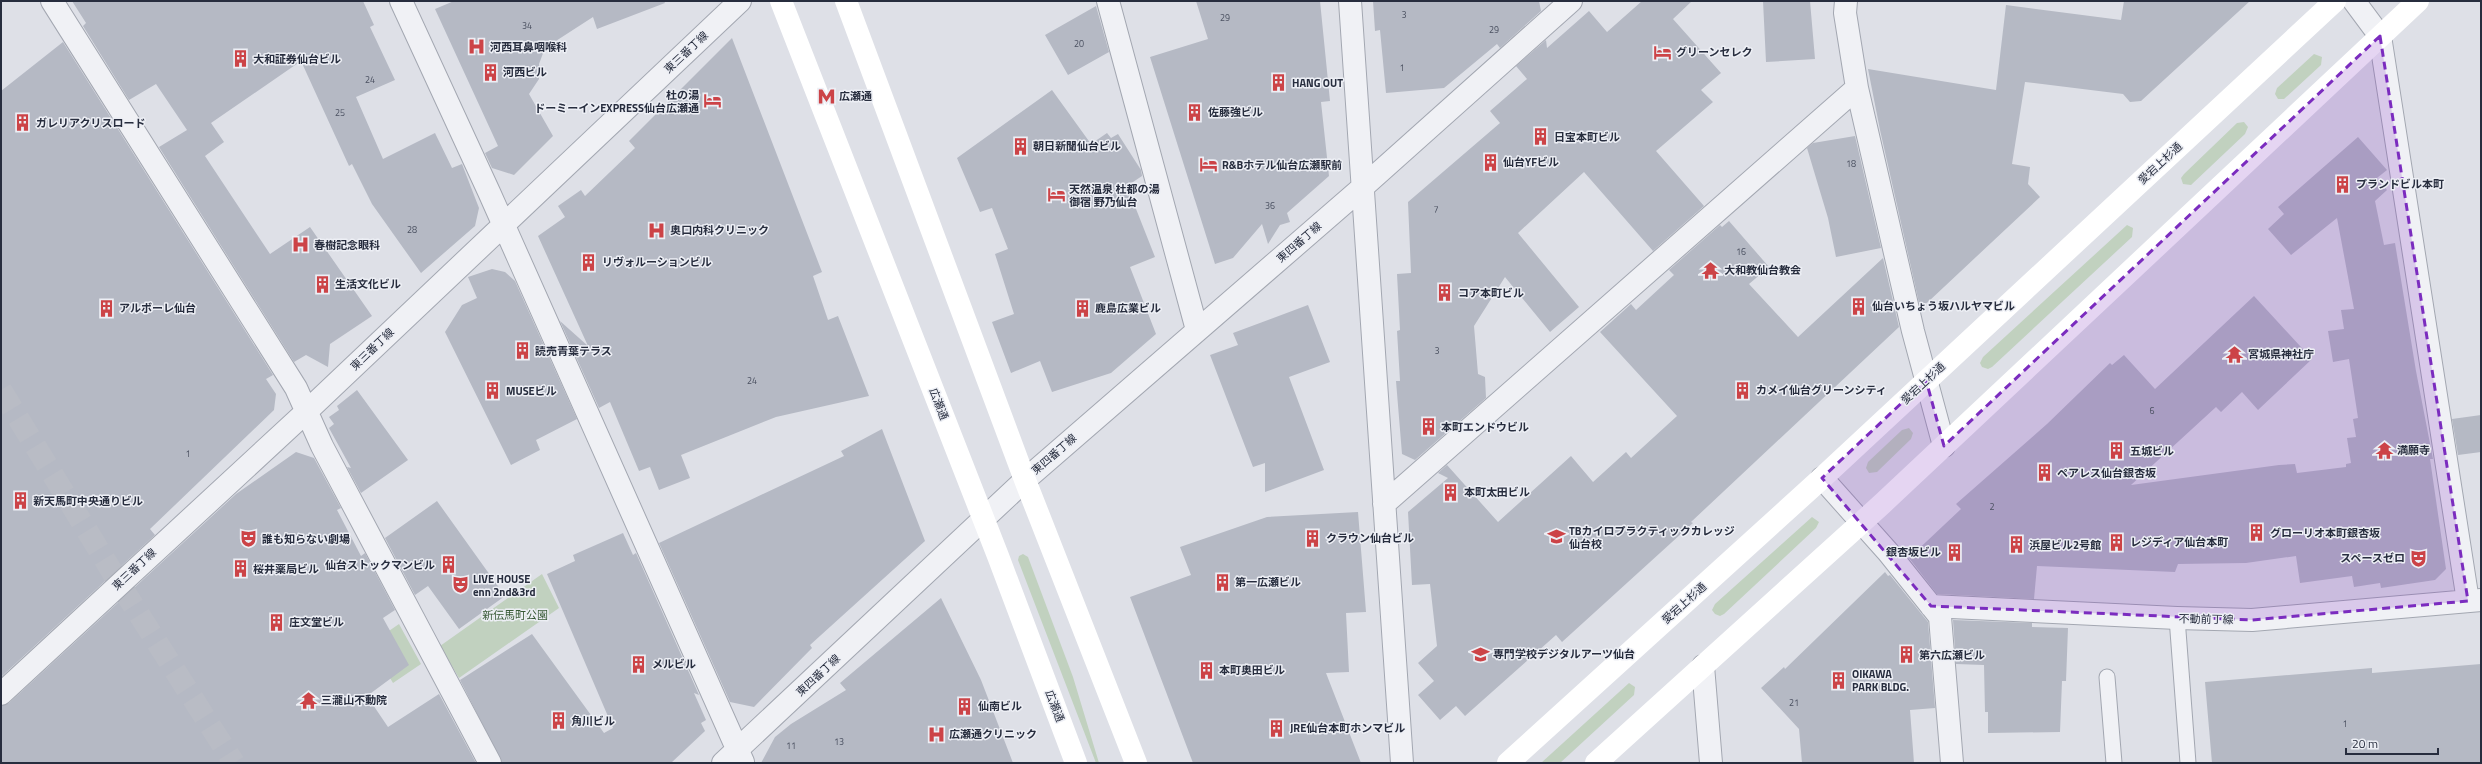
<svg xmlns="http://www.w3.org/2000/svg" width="2482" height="764" viewBox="0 0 2482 764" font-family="'Titillium Web','Noto Sans JP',sans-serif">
<rect width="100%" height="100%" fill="#dee0e7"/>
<path fill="#c1d1bf" d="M2314,54l8,3 -1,8 -37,34h-6l-3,-5 2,-6z
M2244,122l4,5 -3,7 -54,51 -8,-1 -2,-6 3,-4 53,-51z
M2127,225l6,3 -1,9 -140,130 -4,2 -6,-2 -2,-4 3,-6z
M1909,428l4,5 -2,6 -34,33 -8,1 -3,-5 2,-6 34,-32z
M1812,517l7,5 -3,6 -92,86 -4,2 -5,-2 -3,-4 3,-6z
M1023,554l5,3 45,120 26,86h-3l-78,-203 1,-4z
M542,574l17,34 -100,70 -19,-32z
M399,624l22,40 -28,19 -23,-39z
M1629,683l6,4 -1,8 -74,68h-19z"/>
<path fill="#b5b9c4" d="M72,1h291l11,24 -4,2 25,53 -39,17 27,62 52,-26 17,35 10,-4 17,44 -4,18 -54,47 -49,-69 -20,-40 -3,2 -48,-105 -90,62 13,19 -19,14 65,98 40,-27 62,89 -42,28 -2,23 -22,-12 -12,7 -135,-215 28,-17 -31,-46 -27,16 -46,-74 3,-3z
M454,1h210l1,2 -68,26 -4,-12 -48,31 -6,16v15l-10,15 24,42 -39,39 -22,-7 -7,-15 13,-7 -63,-137z
M1196,1h124l10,100 -9,1 8,74 -42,37 3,9 -10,3 -12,19 -6,-20 -29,34 -18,6 -65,-207 58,-18z
M1373,1h166l2,10 -41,37 -3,-4 -53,44 -58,5 -6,-63 -5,1z
M1642,1h50l-19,18 48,54 -20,17 12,12 -57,49 48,55 -51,45 -69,-79 -66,61 61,74 -29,25 -45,-55 -31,49 4,48 7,3 1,21 -71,62 -13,-6 -6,-73h4l-3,-50 3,-1 -3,-56 14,-1 -3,-71 92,-79 -10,-12 37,-32 -11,-13 30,-26 1,8 42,-37 18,21z
M1763,1h47l5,58 -49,3z
M2124,1h126l-109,100 -11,1 -7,-8 -98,-12 -13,82 18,3 -2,17 12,13 -112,105 -8,5 -40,-177 -12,-61 128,21 10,-85 115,15z
M1096,6l13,46 -41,23 -23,-40z
M732,38l90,234 -9,4 15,44 10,-4 31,80 -93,21 -95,38 9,23 -31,12 -9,-23 -11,4 -29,-69 -11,6 -39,-87 28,25 -50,-110 27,-19 -7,-11 23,-16 4,6 50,-48 -6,-7z
M63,42l210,333 -7,4 10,15 -2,16 -124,119 5,6 -154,142v-586z
M1052,90l39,54 16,-11 4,5 7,-4 23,36 1,6 -15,10 28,71 -25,10 26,67 -45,39 -59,19 -12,-31 -29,12 -19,-51 22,-8 -19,-60 13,-5 -16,-41 -12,4 -23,-54z
M1855,136l26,112 -45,9 -8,-39 -21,-70 6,-5z
M2358,137l29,33 -10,8 10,12 -12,11 9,44 11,-2 21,128 17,88h-3l16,110 -11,11 -54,8 -1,-5 -26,4 -2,-11 -52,7 -4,-27 -50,7 -68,1 -3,8 -138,-6 -3,33 -97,-5 -28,-36 52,-49 -5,-5 91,-80 63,-61 2,2 12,-10 31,34 99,-93 58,63 -54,51 -16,-18 -21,20 -5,-5 -85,78 148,-20 16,-1 2,9 49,-6v-3l5,-1 -4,-25 9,-1 -3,-18 5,-1 -9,-59 -16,3 -5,-31 16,-2 -3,-19 13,-1 -17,-91 -46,37 -23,-26 16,-15 -6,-7z
M1729,221l40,46 -20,17 49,53 85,-79 16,69 -208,195 2,1 -131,119 -6,-7 -91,81 -9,-10 -16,14 -22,-25 16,-14 -16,-18 19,-17 -7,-62 -18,1 -4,-73 40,-34 -10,-5 9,-8 51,57 73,-66 22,26 33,-30 5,6 46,-42 -77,-84 31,-28 5,6 38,-35 -5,-5 51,-45 2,2z
M492,269l13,3 10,9 62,138 -41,21 4,10 -29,15 -66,-133 17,-27 15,-7 -9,-21z
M1308,305l22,57 -41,15 35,93 -59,22v-29l-12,4 -43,-112 28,-10 -5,-12z
M357,390l51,70 -47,33 -14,-26 4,1 -22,-40 5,-4 -5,-7 10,-7 -2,-4z
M2481,415v37l-23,3 -6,-36z
M882,429l43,112 -115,104 2,3 -58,59 -24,-5 -71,-159 185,-87 -3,-5z
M296,452l18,6 27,50 -4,2 24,46 4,-3 30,57 -12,8 26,47 -42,31 21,31 51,-33 37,69h-475v-57l8,-3 227,-209z
M437,501l68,95 -46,33 -31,-43 -13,9 -30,-57z
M1358,512l8,100 -20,1 3,59 -23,1 35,90h-168l-63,-166 61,-22 -11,-28 87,-30z
M623,533l10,22 3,-2 63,142 -5,-2 12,27 -5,3 4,8 -34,32h-169l-42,-83 72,-46 72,99 9,-5 -66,-154 28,-13 -2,-6z
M1885,572l3,4 2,-1 38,47 7,86 -25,2 4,53h-112l-3,-34 -38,-41 23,-21 1,2z
M941,598l40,82 32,83h-252l14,-26 16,-13 55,-34 -6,-7z
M1953,620l79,3v4l36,1 -2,53h-4l-2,51 -72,1v-21h-3l-1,-47 -28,-1z
M2481,664v99h-269l-7,-81 167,-14v5z"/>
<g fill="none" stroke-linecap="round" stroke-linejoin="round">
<path stroke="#b9bcc5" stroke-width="22" stroke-dasharray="22 11" stroke-linecap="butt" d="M1,390l118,193 115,180"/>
<defs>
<path id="lane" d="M2177,618l11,145
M2107,677l7,86"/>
<path id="street" d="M52,1l244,387 26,58 168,317
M401,1l88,191 254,570
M1108,1l89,329
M1350,1l52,762
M1846,1l-1,12 12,75 56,243 31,115
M2354,1l26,35 88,565
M1822,478l66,74 52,65 12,146
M1384,504l473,-416
M1931,606l246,12 75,2 229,-20
M1703,666l8,97
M1,694l305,-282 434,-411
M723,763l302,-283 339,-294 207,-185"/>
</defs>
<use href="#lane" stroke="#a3a7b1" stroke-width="17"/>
<use href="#street" stroke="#a3a7b1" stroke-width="24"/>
<use href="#lane" stroke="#f0f1f5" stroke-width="15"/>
<use href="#street" stroke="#f0f1f5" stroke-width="22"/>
<path stroke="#fff" stroke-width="22" d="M781,1l217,555 78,207
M846,1l179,479 111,283
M1508,763l314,-285 513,-477
M1596,763l286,-259 536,-503"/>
</g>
<path fill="#7b2cbf" fill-opacity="0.2" stroke="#7b2cbf" stroke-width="3" stroke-dasharray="8 5" stroke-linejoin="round" d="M2380,36l88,565 -216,19 -321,-14 -109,-128 104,-98 18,66z"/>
<defs>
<symbol id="hospital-bare" viewBox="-9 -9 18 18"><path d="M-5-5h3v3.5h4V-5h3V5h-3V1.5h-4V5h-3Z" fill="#cc4347" stroke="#edeff5" stroke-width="2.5" paint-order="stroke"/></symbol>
<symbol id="hotel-bare" viewBox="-9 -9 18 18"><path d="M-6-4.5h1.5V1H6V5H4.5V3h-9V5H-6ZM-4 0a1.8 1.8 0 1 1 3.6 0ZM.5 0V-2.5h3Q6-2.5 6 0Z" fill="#cc4347" stroke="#edeff5" stroke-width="2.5" paint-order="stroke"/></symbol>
<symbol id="building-bare" viewBox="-9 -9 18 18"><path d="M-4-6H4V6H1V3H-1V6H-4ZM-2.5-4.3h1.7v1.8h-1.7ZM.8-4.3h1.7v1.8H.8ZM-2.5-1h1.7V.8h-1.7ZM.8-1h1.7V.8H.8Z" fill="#cc4347" stroke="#edeff5" stroke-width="2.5" paint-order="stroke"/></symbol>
<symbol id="metro-bare" viewBox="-9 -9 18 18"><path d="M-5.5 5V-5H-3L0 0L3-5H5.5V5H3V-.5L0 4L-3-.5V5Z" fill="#cc4347" stroke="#edeff5" stroke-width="2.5" paint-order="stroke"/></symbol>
<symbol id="temple-bare" viewBox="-9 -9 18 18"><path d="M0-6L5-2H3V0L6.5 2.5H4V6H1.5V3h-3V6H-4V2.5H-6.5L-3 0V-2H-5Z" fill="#cc4347" stroke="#edeff5" stroke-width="2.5" paint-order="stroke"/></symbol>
<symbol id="school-bare" viewBox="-9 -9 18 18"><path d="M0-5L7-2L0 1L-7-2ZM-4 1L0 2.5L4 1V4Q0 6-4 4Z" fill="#cc4347" stroke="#edeff5" stroke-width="2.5" paint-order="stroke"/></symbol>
<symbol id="theatre-bare" viewBox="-9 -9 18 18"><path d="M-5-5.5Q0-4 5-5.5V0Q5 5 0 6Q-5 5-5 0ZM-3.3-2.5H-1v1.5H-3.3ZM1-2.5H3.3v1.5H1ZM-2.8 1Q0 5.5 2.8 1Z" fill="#cc4347" stroke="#edeff5" stroke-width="2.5" paint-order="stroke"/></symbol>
<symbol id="university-bare" viewBox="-9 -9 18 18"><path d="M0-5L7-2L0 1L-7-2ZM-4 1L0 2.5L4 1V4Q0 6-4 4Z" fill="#cc4347" stroke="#edeff5" stroke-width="2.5" paint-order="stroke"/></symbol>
</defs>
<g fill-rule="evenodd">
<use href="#hospital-bare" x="464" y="34" width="25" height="25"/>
<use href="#hotel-bare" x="1650" y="40" width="25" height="25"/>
<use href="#building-bare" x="228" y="46" width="25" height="25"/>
<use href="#building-bare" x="478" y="60" width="25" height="25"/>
<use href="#building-bare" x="1266" y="70" width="25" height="25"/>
<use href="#metro-bare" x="814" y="84" width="25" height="25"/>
<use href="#hotel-bare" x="700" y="88" width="25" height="25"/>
<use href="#building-bare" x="1182" y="100" width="25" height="25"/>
<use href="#building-bare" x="10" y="110" width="25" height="25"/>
<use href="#building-bare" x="1528" y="124" width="25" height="25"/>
<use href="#building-bare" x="1008" y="134" width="25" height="25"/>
<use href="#building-bare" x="1478" y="150" width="25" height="25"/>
<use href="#hotel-bare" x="1196" y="152" width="25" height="25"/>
<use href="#building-bare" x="2330" y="172" width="25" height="25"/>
<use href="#hotel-bare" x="1044" y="182" width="25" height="25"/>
<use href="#hospital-bare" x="644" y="218" width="25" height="25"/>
<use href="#hospital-bare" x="288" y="232" width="25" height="25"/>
<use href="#building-bare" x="576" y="250" width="25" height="25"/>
<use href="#temple-bare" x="1698" y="258" width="25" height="25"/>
<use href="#building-bare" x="310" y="272" width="25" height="25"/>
<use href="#building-bare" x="1432" y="280" width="25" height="25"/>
<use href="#building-bare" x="1846" y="294" width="25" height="25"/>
<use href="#building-bare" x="94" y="296" width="25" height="25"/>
<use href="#building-bare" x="1070" y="296" width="25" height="25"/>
<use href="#building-bare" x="510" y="338" width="25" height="25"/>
<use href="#temple-bare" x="2222" y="342" width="25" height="25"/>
<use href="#building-bare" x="1730" y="378" width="25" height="25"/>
<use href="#building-bare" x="480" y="378" width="25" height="25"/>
<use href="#building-bare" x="1416" y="414" width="25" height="25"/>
<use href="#temple-bare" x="2372" y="438" width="25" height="25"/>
<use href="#building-bare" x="2104" y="438" width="25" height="25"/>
<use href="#building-bare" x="2032" y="460" width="25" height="25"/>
<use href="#building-bare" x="1438" y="480" width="25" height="25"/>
<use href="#building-bare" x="8" y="488" width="25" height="25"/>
<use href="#building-bare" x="2244" y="520" width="25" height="25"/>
<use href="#school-bare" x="1544" y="524" width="25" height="25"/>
<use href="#building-bare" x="1300" y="526" width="25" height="25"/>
<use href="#theatre-bare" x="236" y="526" width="25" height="25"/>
<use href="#building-bare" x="2104" y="530" width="25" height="25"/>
<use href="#building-bare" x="2004" y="532" width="25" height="25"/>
<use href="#building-bare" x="1942" y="540" width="25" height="25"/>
<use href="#theatre-bare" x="2406" y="546" width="25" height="25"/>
<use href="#building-bare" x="436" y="552" width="25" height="25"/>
<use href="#building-bare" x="228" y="556" width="25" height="25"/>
<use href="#building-bare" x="1210" y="570" width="25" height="25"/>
<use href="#theatre-bare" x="448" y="572" width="25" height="25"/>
<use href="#building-bare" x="264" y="610" width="25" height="25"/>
<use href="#university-bare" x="1468" y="642" width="25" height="25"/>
<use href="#building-bare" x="1894" y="642" width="25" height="25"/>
<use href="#building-bare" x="626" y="652" width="25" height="25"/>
<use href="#building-bare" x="1194" y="658" width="25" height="25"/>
<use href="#building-bare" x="1826" y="668" width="25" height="25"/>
<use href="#temple-bare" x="296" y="688" width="25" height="25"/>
<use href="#building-bare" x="952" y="694" width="25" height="25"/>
<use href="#building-bare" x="546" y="708" width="25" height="25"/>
<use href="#building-bare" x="1264" y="716" width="25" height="25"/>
<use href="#hospital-bare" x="924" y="722" width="25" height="25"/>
</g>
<g text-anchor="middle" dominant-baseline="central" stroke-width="3" stroke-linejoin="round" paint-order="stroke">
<g font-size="9" fill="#4a5060">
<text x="1404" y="14">3</text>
<text x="1225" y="17">29</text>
<text x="527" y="25">34</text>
<text x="1494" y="29">29</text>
<text x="1079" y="43">20</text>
<text x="1402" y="67">1</text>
<text x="370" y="79">24</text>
<text x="340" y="112">25</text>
<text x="1851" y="163">18</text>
<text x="1270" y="205">36</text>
<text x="1436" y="209">7</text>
<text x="412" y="229">28</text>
<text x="1741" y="251">16</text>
<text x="1437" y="350">3</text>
<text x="752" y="380">24</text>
<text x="2152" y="410">6</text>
<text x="188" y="453">1</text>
<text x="1992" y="506">2</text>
<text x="1794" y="702">21</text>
<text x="2345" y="723">1</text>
<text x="839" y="741">13</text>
<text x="791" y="745">11</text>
</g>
<g font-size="11" font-weight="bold" fill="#272d3e" stroke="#edeff5" text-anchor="start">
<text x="490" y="47">河西耳鼻咽喉科</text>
<text x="1676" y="52">グリーンセレク</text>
<text x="253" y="59">大和証券仙台ビル</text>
<text x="503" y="72">河西ビル</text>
<text x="1292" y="83">HANG OUT</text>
<text x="699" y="95" text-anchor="end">杜の湯<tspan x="699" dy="13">ドーミーインEXPRESS仙台広瀬通</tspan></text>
<text x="839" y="96">広瀬通</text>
<text x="1208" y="112">佐藤強ビル</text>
<text x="36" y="123">ガレリアクリスロード</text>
<text x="1554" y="137">日宝本町ビル</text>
<text x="1033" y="146">朝日新聞仙台ビル</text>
<text x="1503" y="162">仙台YFビル</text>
<text x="1222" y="165">R&amp;Bホテル仙台広瀬駅前</text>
<text x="2356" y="184">プランドビル本町</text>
<text x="1069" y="189">天然温泉 杜都の湯<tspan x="1069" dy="13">御宿 野乃仙台</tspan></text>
<text x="670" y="230">奥口内科クリニック</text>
<text x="314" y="245">春樹記念眼科</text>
<text x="602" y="262">リヴォルーションビル</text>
<text x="1724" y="270">大和教仙台教会</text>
<text x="335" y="284">生活文化ビル</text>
<text x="1458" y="293">コア本町ビル</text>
<text x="1872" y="306">仙台いちょう坂ハルヤマビル</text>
<text x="119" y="308">アルボーレ仙台</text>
<text x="1095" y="308">鹿島広業ビル</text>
<text x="535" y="351">読売⻘葉テラス</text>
<text x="2248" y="354">宮城県神社庁</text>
<text x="1756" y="390">カメイ仙台グリーンシティ</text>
<text x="506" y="391">MUSEビル</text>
<text x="1441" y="427">本町エンドウビル</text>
<text x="2397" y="450">満願寺</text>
<text x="2130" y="451">五城ビル</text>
<text x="2057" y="473">ペアレス仙台銀杏坂</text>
<text x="1464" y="492">本町太田ビル</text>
<text x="33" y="501">新天馬町中央通りビル</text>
<text x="1569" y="531">TBカイロプラクティックカレッジ<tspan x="1569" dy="13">仙台校</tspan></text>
<text x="2270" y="533">グローリオ本町銀杏坂</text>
<text x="1326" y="538">クラウン仙台ビル</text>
<text x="262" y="539">誰も知らない劇場</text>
<text x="2130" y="542">レジディア仙台本町</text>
<text x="2029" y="545">浜屋ビル2号館</text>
<text x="1941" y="552" text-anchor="end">銀杏坂ビル</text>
<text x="2405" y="558" text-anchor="end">スペースゼロ</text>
<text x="435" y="565" text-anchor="end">仙台ストックマンビル</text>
<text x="253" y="569">桜井薬局ビル</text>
<text x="473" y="579">LIVE HOUSE<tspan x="473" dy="13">enn 2nd&amp;3rd</tspan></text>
<text x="1235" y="582">第一広瀬ビル</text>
<text x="289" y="622">庄文堂ビル</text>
<text x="1493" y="654">専門学校デジタルアーツ仙台</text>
<text x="1919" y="655">第六広瀬ビル</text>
<text x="652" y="664">メルビル</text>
<text x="1219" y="670">本町奥田ビル</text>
<text x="1852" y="674">OIKAWA<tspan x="1852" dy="13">PARK BLDG.</tspan></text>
<text x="321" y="700">三瀧山不動院</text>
<text x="978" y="706">仙南ビル</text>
<text x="571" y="721">角川ビル</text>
<text x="1290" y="728">JRE仙台本町ホンマビル</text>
<text x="949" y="734">広瀬通クリニック</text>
</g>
<g font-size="11" fill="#272d3e" stroke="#edeff5">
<text transform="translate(686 52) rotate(-43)">東三番丁線</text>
<text transform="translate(2160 163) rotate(-43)">愛宕上杉通</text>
<text transform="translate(1299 242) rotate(-41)">東四番丁線</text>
<text transform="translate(372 349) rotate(-44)">東三番丁線</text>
<text transform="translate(1923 383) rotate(-43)">愛宕上杉通</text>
<text transform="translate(939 404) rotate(69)">広瀬通</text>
<text transform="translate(1054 454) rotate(-41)">東四番丁線</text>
<text transform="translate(134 569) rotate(-43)">東三番丁線</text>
<text transform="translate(1684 603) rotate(-42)">愛宕上杉通</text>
<text transform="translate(2206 619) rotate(1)">不動前丁線</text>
<text transform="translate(818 675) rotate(-43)">東四番丁線</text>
<text transform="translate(1055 706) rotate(69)">広瀬通</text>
</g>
<g font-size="11" fill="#375935" stroke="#edeff5">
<text x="515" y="615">新伝馬町公園</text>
</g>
</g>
<rect width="2482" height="764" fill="none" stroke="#272d3e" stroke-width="4"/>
<path d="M2346 748v6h92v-6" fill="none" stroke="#272d3e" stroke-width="2"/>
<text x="2352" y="748" font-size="12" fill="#272d3e" stroke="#edeff5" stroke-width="3" paint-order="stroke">20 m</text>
</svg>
